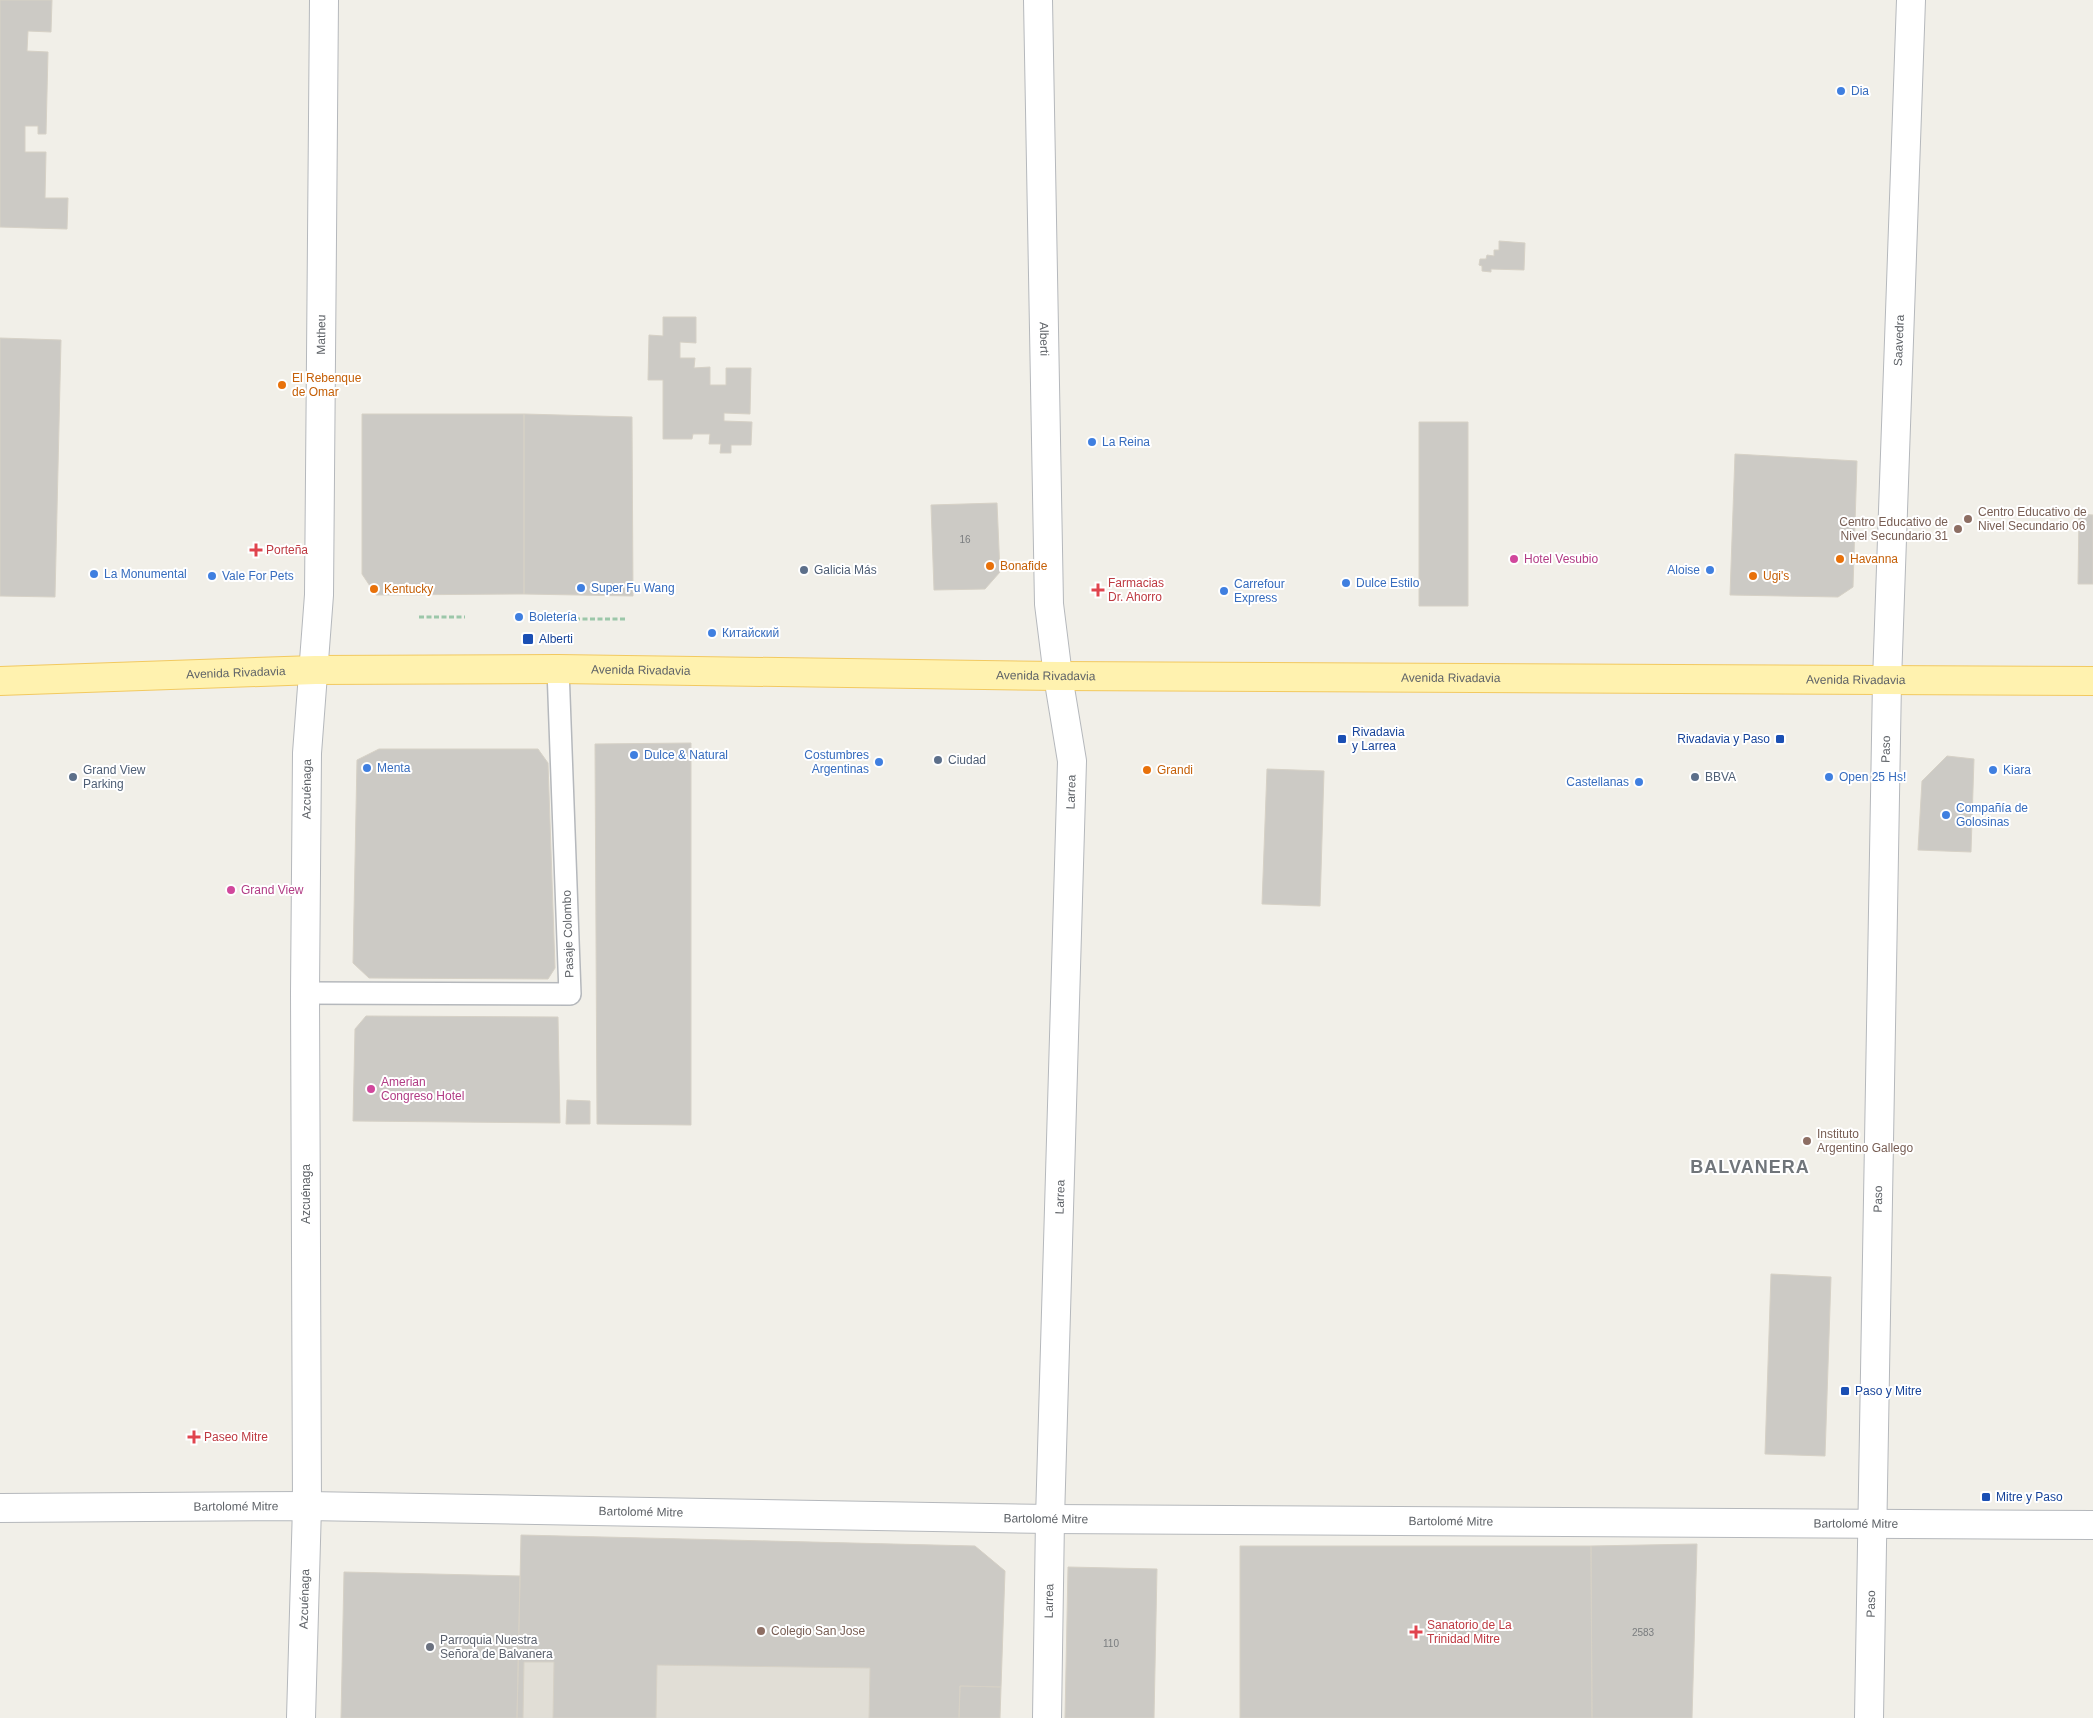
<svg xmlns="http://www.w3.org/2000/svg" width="2093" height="1718" viewBox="0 0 2093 1718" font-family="Arial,sans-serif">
<rect width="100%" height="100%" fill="#f1efe8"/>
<path fill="#e1ded6" d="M521,1535l454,11 30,25 -4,116 -42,31h-442z"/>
<path fill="#cccac5" stroke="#d6d1c6" d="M0,0h52l-1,32 -23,-1 -1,20 21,1 -2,82h-8v-8h-13v26h21l-1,46h23l-1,31 -67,-2z
M1499,241l26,2 -1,27 -33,-1v3l-9,-1v-5l-3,-1 1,-6h6l1,-4 7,1v-6h5z
M663,317h33v26l-16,-1v16h15l-1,10 16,-1v18h16v-17h25l-1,46 -26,-1v8l28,1 -1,23h-20v8h-11l1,-9h-12l1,-10h-17l-1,5h-29v-59h-15l1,-45 14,1z
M0,338l61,2 -6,257 -55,-1z
M362,414h162v180l-148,1 -14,-21z
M524,414l108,3 1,179 -109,-2z
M1419,422h49v184h-49z
M1735,454l122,7 -4,126 -15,10 -108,-2z
M997,503l3,69 -15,17 -51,1 -3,-85z
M2079,514l14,1v69h-15z
M691,743v382l-94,-1 -2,-380z
M379,749h159l10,14 7,205 -7,11 -179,-1 -16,-15 4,-203z
M1947,756l27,3 -3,93 -53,-2 4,-69z
M1267,769l57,2 -4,135 -58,-2z
M366,1016l192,1 2,106 -207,-2 2,-92z
M567,1100l23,1v23h-24z
M1771,1274l60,3 -6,179 -60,-2z
M521,1535l454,11 30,25 -4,116 -41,-1 -1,32h-90l1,-50 -213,-3 -1,53h-103l1,-56h-30l-1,56h-6z
M1697,1544l-5,174h-100l-1,-172z
M1240,1546h351l1,172h-352z
M1068,1567l89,2 -3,149h-89z
M344,1572l176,4 -3,142h-176z
M960,1686l41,1 -1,31h-41z"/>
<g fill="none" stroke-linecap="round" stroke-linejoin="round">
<defs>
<path id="lane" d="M305,993l265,1 -12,-325"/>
<g id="street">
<path id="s1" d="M1038,0l11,604 9,72 14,85 -22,758 -3,199"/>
<path id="s2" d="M0,1508l307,-2 743,13 1043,6"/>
<path id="s3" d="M301,1718l6,-212 -2,-513 2,-240 12,-158 5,-595"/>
<path id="s4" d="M1869,1718l18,-1037 24,-681"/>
</g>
<g id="primary">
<path id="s5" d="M0,681l315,-11 243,-1 500,7 1035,5"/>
</g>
</defs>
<use href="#lane" stroke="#b5b8bc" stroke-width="24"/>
<use href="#street" stroke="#b5b8bc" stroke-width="30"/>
<use href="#primary" stroke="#f2c960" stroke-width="30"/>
<path stroke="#9cc7a9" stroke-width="3" stroke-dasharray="5 2.5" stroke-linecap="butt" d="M419,617h46
M575,619h52"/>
<use href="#lane" stroke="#fff" stroke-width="21"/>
<use href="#street" stroke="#fff" stroke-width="28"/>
<use href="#primary" stroke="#fff2af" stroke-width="28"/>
</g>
<g fill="#3f7fe0" stroke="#fff" stroke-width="2">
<circle cx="1841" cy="91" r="5"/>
<circle cx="1092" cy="442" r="5"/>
<circle cx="1710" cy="570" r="5"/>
<circle cx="94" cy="574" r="5"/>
<circle cx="212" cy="576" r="5"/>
<circle cx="1346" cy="583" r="5"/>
<circle cx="581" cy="588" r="5"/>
<circle cx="1224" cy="591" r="5"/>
<circle cx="519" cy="617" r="5"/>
<circle cx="712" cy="633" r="5"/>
<circle cx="634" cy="755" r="5"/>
<circle cx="879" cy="762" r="5"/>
<circle cx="367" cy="768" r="5"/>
<circle cx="1993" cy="770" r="5"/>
<circle cx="1829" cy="777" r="5"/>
<circle cx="1639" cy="782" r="5"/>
<circle cx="1946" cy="815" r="5"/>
</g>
<g fill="#e8710a" stroke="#fff" stroke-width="2">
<circle cx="282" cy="385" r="5"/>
<circle cx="1840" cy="559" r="5"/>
<circle cx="990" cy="566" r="5"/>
<circle cx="1753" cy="576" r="5"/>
<circle cx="374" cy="589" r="5"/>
<circle cx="1147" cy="770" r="5"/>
</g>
<g fill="#8d6e63" stroke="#fff" stroke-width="2">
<circle cx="1968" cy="519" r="5"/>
<circle cx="1958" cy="529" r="5"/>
<circle cx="1807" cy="1141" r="5"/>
<circle cx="761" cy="1631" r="5"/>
</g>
<g fill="#e0444e" stroke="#fff" stroke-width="2">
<path d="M253.5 542.5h5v5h5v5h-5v5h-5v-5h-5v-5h5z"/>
<path d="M1095.5 582.5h5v5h5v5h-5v5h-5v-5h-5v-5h5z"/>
<path d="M191.5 1429.5h5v5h5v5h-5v5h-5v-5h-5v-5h5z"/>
<path d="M1413.5 1624.5h5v5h5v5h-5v5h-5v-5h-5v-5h5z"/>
</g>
<g fill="#d1479c" stroke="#fff" stroke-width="2">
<circle cx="1514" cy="559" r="5"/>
<circle cx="231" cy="890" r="5"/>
<circle cx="371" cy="1089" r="5"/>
</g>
<g fill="#5c6f8a" stroke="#fff" stroke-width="2">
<circle cx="804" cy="570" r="5"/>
<circle cx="938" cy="760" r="5"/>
<circle cx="73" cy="777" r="5"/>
<circle cx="1695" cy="777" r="5"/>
</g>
<g fill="#1a4fb4" stroke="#fff" stroke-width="2">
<rect x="522" y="633" width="12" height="12" rx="2.5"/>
<rect x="1337" y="734" width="10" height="10" rx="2.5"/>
<rect x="1775" y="734" width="10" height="10" rx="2.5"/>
<rect x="1840" y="1386" width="10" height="10" rx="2.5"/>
<rect x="1981" y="1492" width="10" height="10" rx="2.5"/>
</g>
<circle fill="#6b7280" stroke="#fff" stroke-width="2" cx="430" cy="1647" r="5"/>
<g text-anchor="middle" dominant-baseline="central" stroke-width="4" stroke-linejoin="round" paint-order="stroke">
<g font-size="10" fill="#7a7d7f">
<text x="965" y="539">16</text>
<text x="1643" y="1632">2583</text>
<text x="1111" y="1643">110</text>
</g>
<g font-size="12" fill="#366cbe" stroke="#fff" text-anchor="start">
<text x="1851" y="91">Dia</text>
<text x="1102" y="442">La Reina</text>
<text x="1700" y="570" text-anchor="end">Aloise</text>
<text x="104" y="574">La Monumental</text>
<text x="222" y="576">Vale For Pets</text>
<text x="1356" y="583">Dulce Estilo</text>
<text x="1234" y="584">Carrefour<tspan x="1234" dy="14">Express</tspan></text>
<text x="591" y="588">Super Fu Wang</text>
<text x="529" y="617">Boletería</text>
<text x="722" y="633">Китайский</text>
<text x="644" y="755">Dulce &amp; Natural</text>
<text x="869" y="755" text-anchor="end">Costumbres<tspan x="869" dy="14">Argentinas</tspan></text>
<text x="377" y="768">Menta</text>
<text x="2003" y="770">Kiara</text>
<text x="1839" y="777">Open 25 Hs!</text>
<text x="1629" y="782" text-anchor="end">Castellanas</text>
<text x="1956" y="808">Compañía de<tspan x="1956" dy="14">Golosinas</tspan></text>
</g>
<g font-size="12" fill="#5f6368" stroke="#fff">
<text stroke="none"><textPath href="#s3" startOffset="1384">Matheu</textPath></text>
<text stroke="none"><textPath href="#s1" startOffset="339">Alberti</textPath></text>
<text stroke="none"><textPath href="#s4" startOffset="1378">Saavedra</textPath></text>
<text stroke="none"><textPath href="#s5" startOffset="641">Avenida Rivadavia</textPath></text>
<text stroke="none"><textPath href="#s5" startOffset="236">Avenida Rivadavia</textPath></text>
<text stroke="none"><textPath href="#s5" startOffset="1046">Avenida Rivadavia</textPath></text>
<text stroke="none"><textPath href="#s5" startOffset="1451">Avenida Rivadavia</textPath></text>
<text stroke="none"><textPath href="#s5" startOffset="1856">Avenida Rivadavia</textPath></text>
<text stroke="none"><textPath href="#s4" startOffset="969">Paso</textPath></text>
<text stroke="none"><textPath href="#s3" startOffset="929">Azcuénaga</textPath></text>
<text transform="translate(1071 792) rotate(-88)">Larrea</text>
<text transform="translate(568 934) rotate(-92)">Pasaje Colombo</text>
<text transform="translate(306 1194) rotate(-90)">Azcuénaga</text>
<text transform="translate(1060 1197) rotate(-88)">Larrea</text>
<text stroke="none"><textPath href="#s4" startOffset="519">Paso</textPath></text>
<text stroke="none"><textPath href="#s2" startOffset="236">Bartolomé Mitre</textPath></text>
<text stroke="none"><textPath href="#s2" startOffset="641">Bartolomé Mitre</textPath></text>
<text stroke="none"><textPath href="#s2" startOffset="1046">Bartolomé Mitre</textPath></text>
<text stroke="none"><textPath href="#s2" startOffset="1451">Bartolomé Mitre</textPath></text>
<text stroke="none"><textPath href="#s2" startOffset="1856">Bartolomé Mitre</textPath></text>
<text stroke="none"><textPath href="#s3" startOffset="119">Azcuénaga</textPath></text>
<text transform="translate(1049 1601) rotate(-89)">Larrea</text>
<text stroke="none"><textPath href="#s4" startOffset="114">Paso</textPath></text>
</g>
<g font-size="12" fill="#c56008" stroke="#fff" text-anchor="start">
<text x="292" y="378">El Rebenque<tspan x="292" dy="14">de Omar</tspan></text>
<text x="1850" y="559">Havanna</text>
<text x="1000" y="566">Bonafide</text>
<text x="1763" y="576">Ugi's</text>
<text x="384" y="589">Kentucky</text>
<text x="1157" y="770">Grandi</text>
</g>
<g font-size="12" fill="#785e54" stroke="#fff" text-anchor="start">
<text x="1978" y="512">Centro Educativo de<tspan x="1978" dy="14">Nivel Secundario 06</tspan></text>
<text x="1948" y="522" text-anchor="end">Centro Educativo de<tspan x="1948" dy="14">Nivel Secundario 31</tspan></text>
<text x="1817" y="1134">Instituto<tspan x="1817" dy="14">Argentino Gallego</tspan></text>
<text x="771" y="1631">Colegio San Jose</text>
</g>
<g font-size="12" fill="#be3a42" stroke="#fff" text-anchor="start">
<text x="266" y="550">Porteña</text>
<text x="1108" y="583">Farmacias<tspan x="1108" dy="14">Dr. Ahorro</tspan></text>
<text x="204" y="1437">Paseo Mitre</text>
<text x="1427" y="1625">Sanatorio de La<tspan x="1427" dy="14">Trinidad Mitre</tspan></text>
</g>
<g font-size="12" fill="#b23c85" stroke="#fff" text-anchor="start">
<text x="1524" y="559">Hotel Vesubio</text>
<text x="241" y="890">Grand View</text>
<text x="381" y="1082">Amerian<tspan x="381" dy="14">Congreso Hotel</tspan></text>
</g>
<g font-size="12" fill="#4e5e75" stroke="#fff" text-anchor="start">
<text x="814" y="570">Galicia Más</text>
<text x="948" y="760">Ciudad</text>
<text x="83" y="770">Grand View<tspan x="83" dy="14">Parking</tspan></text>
<text x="1705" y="777">BBVA</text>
</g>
<g font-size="12" fill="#164399" stroke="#fff" text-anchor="start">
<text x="539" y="639">Alberti</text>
<text x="1352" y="732">Rivadavia<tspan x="1352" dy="14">y Larrea</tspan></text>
<text x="1770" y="739" text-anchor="end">Rivadavia y Paso</text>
<text x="1855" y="1391">Paso y Mitre</text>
<text x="1996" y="1497">Mitre y Paso</text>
</g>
<g font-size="12" fill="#5b616d" stroke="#fff" text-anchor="start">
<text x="440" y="1640">Parroquia Nuestra<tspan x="440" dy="14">Señora de Balvanera</tspan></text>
</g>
<g font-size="18" font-weight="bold" letter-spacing="1" fill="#70757a" stroke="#fff">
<text x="1750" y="1167">BALVANERA</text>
</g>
</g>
</svg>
